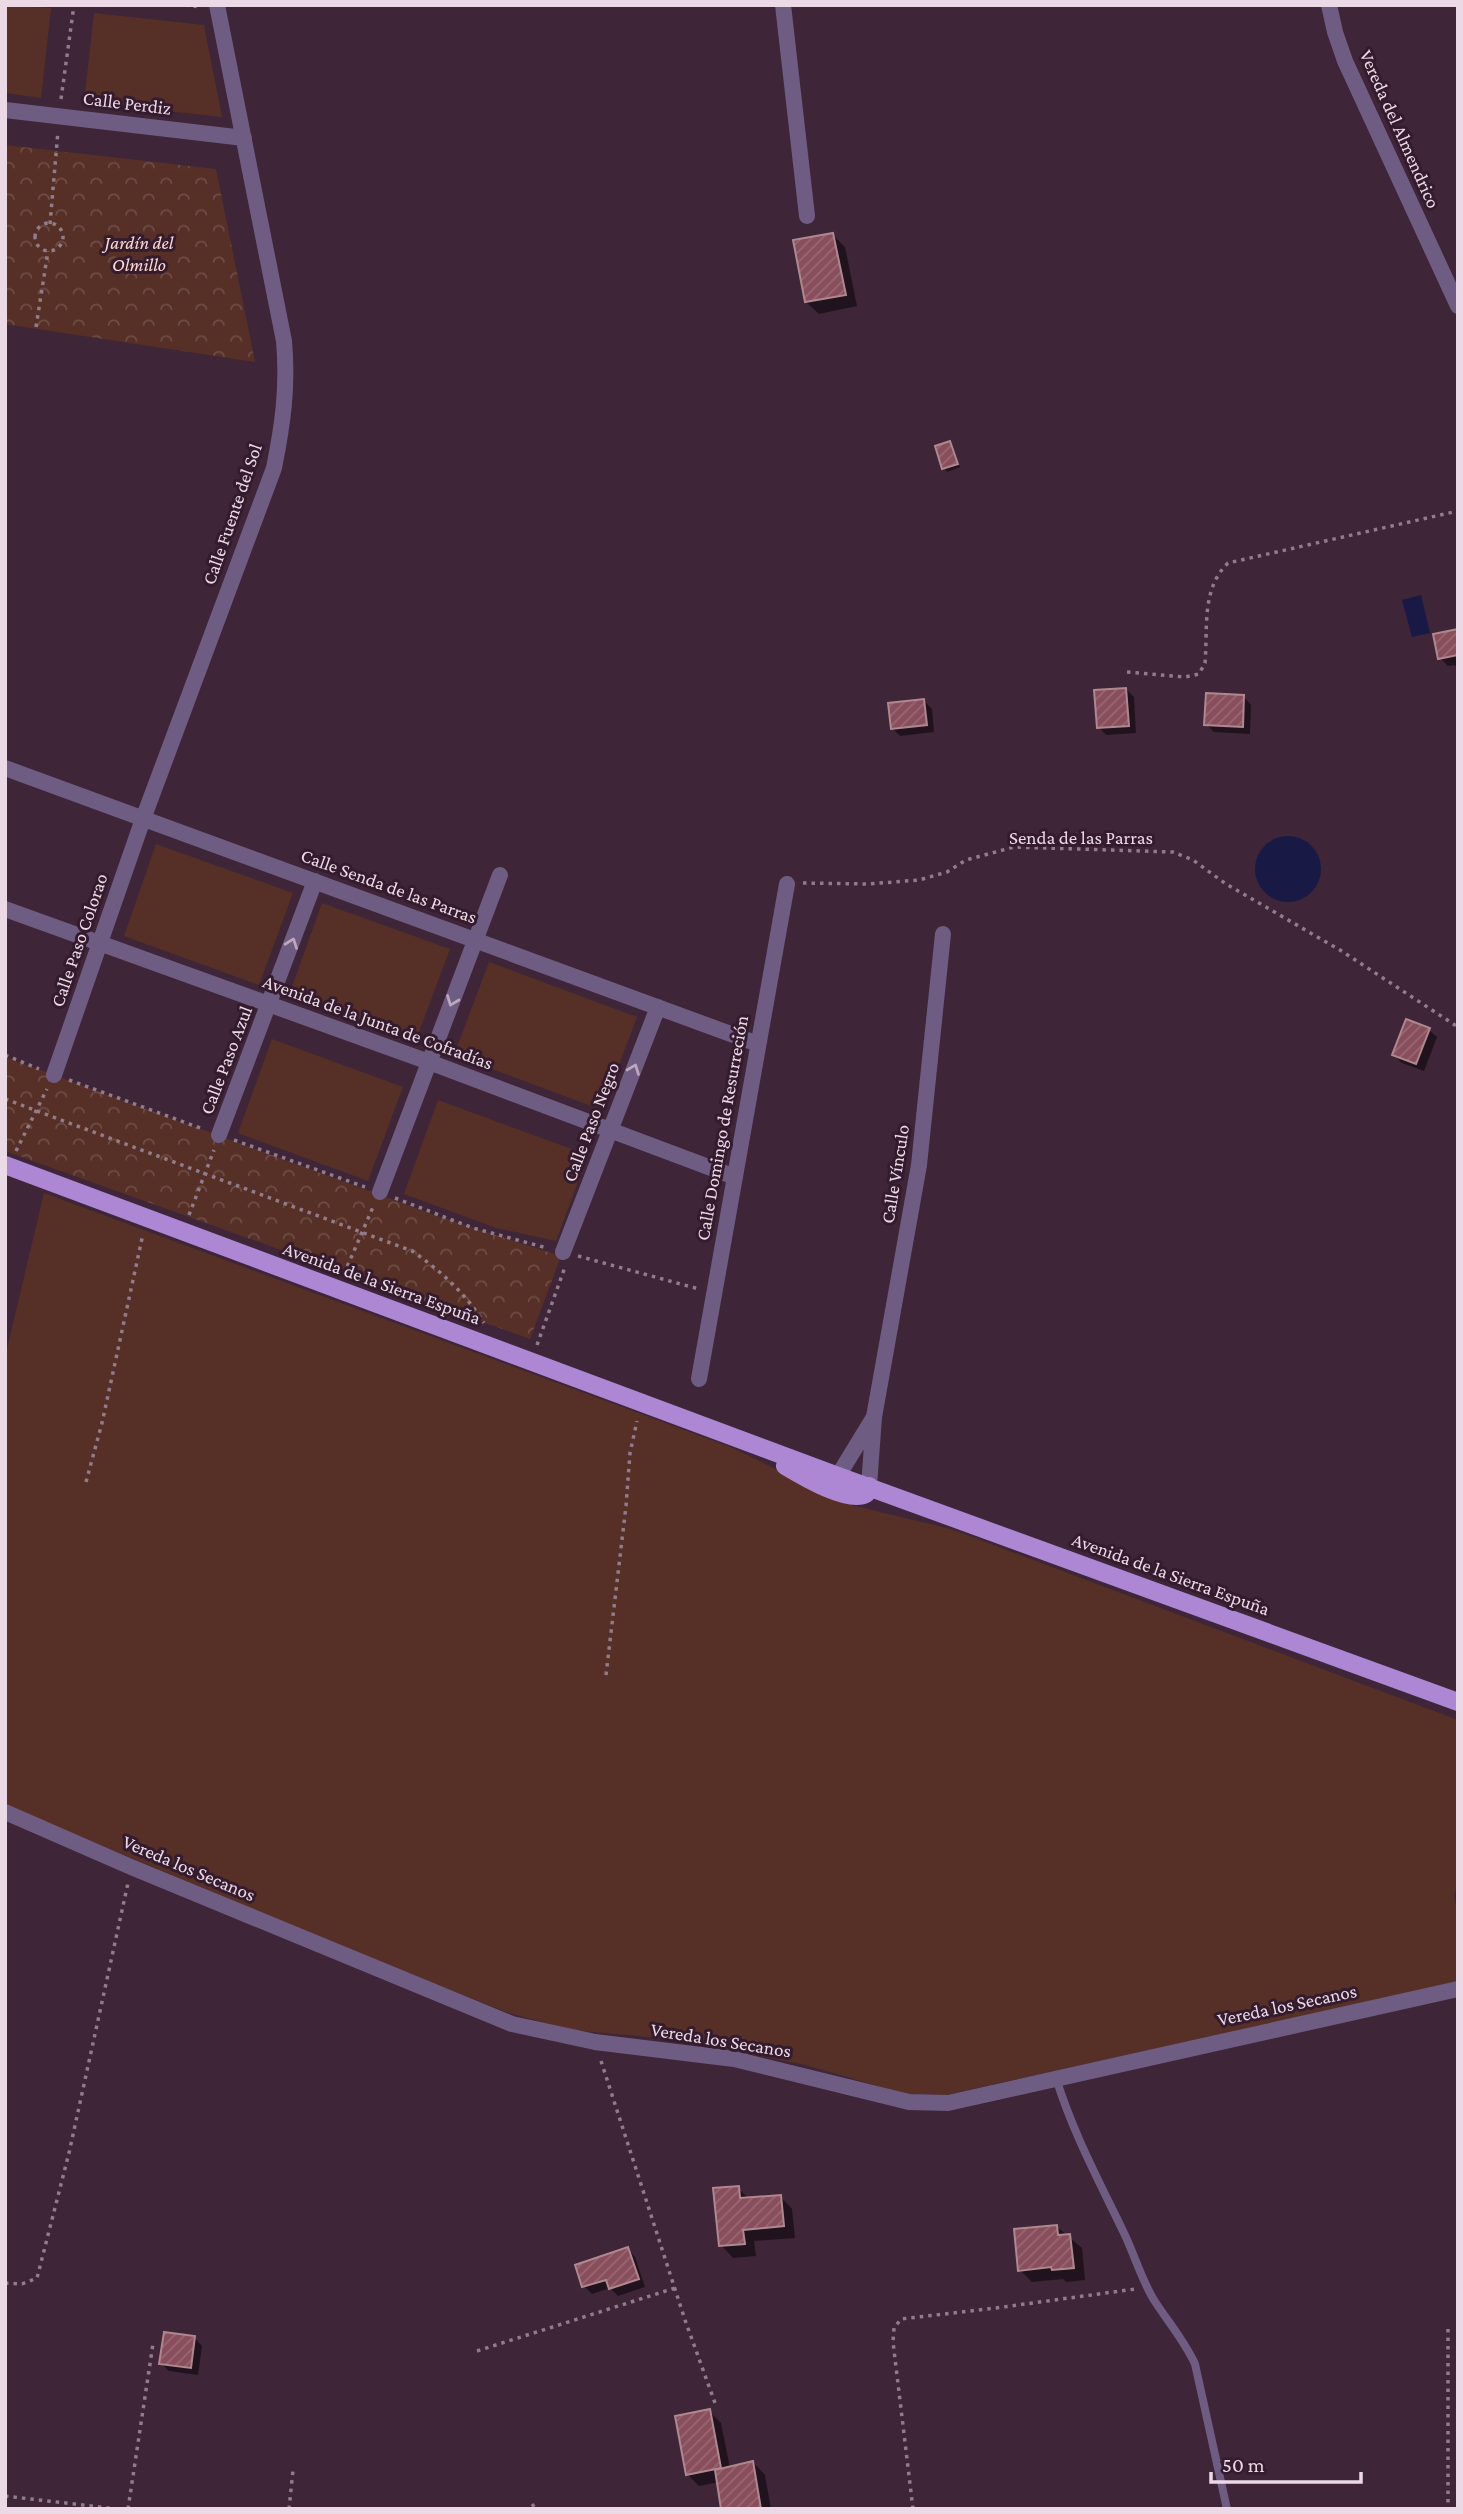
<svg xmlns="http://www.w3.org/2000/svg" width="1463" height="2514" viewBox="0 0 1463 2514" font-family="'Crimson Pro',serif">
<defs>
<pattern id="forest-crowns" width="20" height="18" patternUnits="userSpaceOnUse" patternTransform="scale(1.75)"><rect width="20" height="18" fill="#563026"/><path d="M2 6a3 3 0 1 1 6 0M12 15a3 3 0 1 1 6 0" fill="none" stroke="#6e4d46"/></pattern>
<pattern id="building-hatch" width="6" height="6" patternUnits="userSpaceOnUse" patternTransform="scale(1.75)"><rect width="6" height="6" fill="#884e5b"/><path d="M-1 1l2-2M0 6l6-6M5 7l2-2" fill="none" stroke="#996773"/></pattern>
</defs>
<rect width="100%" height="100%" fill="#3e2538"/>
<path fill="#563026" d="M5,5l46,3 -10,90 -36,-5z
M94,13l110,12 18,92 -138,-15z
M156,844l137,49 -34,92 -135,-49z
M322,903l128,46 -34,91 -127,-45z
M489,962l148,55 -35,93 -148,-55z
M272,1039l131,48 -35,94 -130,-48z
M438,1100l150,55 -32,86 -60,-13 -92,-34z
M44,1193l689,255 114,56 104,25 507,191v161l-4,15 4,18v68l-513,113 -39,-1 -101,-29 -133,-26 -102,-9 -61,-17 -115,-45 -389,-163v-448z"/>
<path fill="url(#forest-crowns)" d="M5,145l211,24 39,193 -250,-38z
M5,1057l435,160 121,39 -31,83 -525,-188z"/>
<path fill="#181a45" d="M1421,595l9,38 -18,4 -10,-37z
M1255 869a33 33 0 1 1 66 0a33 33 0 1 1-66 0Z"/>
<path fill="#0007" d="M833,235l12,12 12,59 -38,8 -13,-12z
M950,443l3,4 7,20 -13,5 -3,-4z
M1458,631v37l-4,-3 -6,1 -8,-8z
M1126,689l8,8 2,36 -30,2 -7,-8z
M1244,697l7,8 -1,29 -36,-2 -8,-8z
M924,701l8,8 2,23 -34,4 -8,-8z
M1429,1030l8,7 -13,34 -22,-8 -8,-8z
M738,2188l11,11 31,-3 12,13 3,29 -41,3 2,15 -23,2 -12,-13z
M1056,2226l26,22 3,32 -19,2 -3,-3 -31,3 -12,-12z
M628,2249l7,8 10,30 -27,9 -8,-8 -18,6 -8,-8z
M195,2338l7,8 -4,29 -29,-4 -8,-8z
M709,2411l12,12 9,45 23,-6 12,13 6,34h-48l-4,-27 -20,4 -12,-12z"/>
<path fill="url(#building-hatch)" stroke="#af888f" stroke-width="2" d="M833,233l13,62 -41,7 -12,-62z
M950,441l8,23 -16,5 -7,-23z
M1458,629v26l-20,4 -5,-25z
M1126,688l3,38 -32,2 -3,-38z
M1206,693l38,2 -1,32 -39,-2z
M924,699l3,26 -36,4 -3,-26z
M1406,1019l24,9 -14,36 -24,-9z
M739,2186l1,12 41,-3 3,31 -41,4 2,14 -26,2 -6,-58z
M1057,2225l1,10 12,-1 4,34 -22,2 -1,-3 -33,4 -4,-42z
M628,2247l11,32 -30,10 -3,-9 -24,7 -7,-22z
M164,2332l31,4 -4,32 -32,-4z
M710,2409l11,59 -35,7 -11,-59z
M753,2461l8,48h-40l-6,-39z"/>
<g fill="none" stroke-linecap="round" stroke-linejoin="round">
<path stroke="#917c8b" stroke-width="3.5" stroke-dasharray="3.5 5" stroke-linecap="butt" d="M185,5l17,2
M61,99l13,-94
M35 237a14 14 0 1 1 28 0a14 14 0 1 1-28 0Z
M50,224l8,-93
M36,327l12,-76
M1127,672l58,5 14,-3 6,-11c3,-35 -4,-74 23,-100l230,-52
M803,883l65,1 51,-4 28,-8 19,-12 48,-13 159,5 20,8 33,24 114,66 118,77
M5,1055l34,14
M69,1080l134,49
M5,1099l407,152c28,19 54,43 72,72
M234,1140l131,47
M16,1151l31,-62
M395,1198l78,30 74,20
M189,1215l25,-65
M578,1256l121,33
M344,1274l29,-67
M537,1345l28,-78
M86,1482l16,-59 41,-189
M606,1675l20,-169 4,-53 7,-32
M601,2061l84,259 30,83
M5,2283l17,1 15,-6 32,-125 59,-270
M1448,2329v180
M477,2351l198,-63
M5,2496l112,13
M532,2504l4,5
M128,2509l25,-165
M289,2509l4,-39
M913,2509l-20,-167 1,-14 7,-9 95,-11 139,-19"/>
<path stroke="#6f5c82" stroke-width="8" d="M1056,2078c17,55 42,101 67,153 11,22 18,48 31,69 14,22 30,40 41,64l32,145"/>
<path stroke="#6f5c82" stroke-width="16" d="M783,5l24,211
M1329,5l6,27 10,29 113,245
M5,110l239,28
M5,768l753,276
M5,909l424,153 306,115
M54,1075l89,-256 131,-351c9,-45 14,-81 10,-127l-67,-336
M219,1135l96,-254
M380,1192l120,-317
M563,1252l95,-245
M699,1379l88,-495
M874,1417l45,-252 24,-231
M838,1476l36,-59 -5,69
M5,1812l126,55 381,157 83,18 139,17 175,43 39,1 510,-114"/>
<path stroke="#ad86d4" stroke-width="18" d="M5,1165l833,311 620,226
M785,1466c17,10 63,38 81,28l3,-8"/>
</g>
<defs><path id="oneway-chevron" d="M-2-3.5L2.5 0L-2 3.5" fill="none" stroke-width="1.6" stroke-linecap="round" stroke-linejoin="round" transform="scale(1.75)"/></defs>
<g stroke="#b9a8be">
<use href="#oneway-chevron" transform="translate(292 943) rotate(-70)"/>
<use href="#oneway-chevron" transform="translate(452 1001) rotate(111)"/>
<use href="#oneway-chevron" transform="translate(634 1069) rotate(-69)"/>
</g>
<g text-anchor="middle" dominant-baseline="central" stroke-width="6" stroke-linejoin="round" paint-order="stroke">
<g font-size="19" fill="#ebdae6" stroke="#341b2e">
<text transform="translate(127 103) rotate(7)">Calle Perdiz</text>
<text transform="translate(1400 129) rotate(66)">Vereda del Almendrico</text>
<text transform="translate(232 514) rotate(-71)">Calle Fuente del Sol</text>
<text x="1081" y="837">Senda de las Parras</text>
<text transform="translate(389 886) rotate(20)">Calle Senda de las Parras</text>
<text transform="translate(79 940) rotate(-71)">Calle Paso Colorao</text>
<text transform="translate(378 1022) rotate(20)">Avenida de la Junta de Cofradías</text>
<text transform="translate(226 1060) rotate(-69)">Calle Paso Azul</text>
<text transform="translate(591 1122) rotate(-69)">Calle Paso Negro</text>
<text transform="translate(722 1128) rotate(-80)">Calle Domingo de Resurreción</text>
<text transform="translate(895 1174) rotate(-81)">Calle Vínculo</text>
<text transform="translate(382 1283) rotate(20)">Avenida de la Sierra Espuña</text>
<text transform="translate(1171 1574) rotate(20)">Avenida de la Sierra Espuña</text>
<text transform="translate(189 1868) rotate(23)">Vereda los Secanos</text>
<text transform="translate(1287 2005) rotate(-12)">Vereda los Secanos</text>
<text transform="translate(721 2040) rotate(9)">Vereda los Secanos</text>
</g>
<g font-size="19" font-style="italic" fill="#fed9cf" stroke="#341b2e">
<text x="139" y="242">Jardín del<tspan x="139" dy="22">Olmillo</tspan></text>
</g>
</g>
<rect width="1463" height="2514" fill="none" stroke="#ebdae6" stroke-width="14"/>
<path d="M1211 2472v10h150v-10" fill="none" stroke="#ebdae6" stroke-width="3.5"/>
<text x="1222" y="2472" font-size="21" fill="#ebdae6" stroke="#341b2e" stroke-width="5" paint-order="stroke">50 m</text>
</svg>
